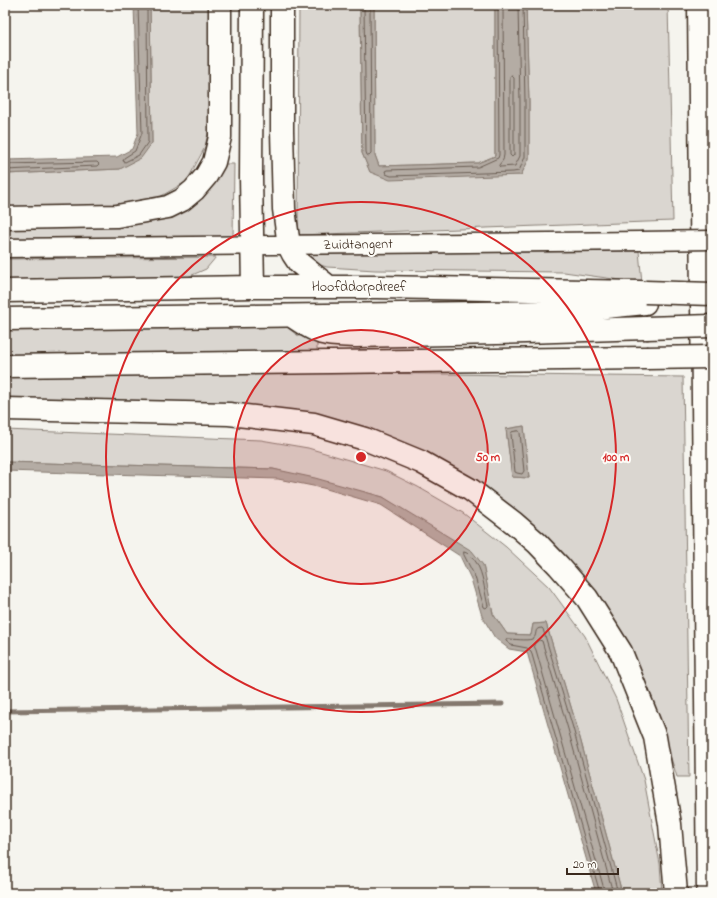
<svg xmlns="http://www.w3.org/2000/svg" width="717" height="898" viewBox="0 0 717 898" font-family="'Indie Flower',sans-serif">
<rect width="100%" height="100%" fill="#f5f4ee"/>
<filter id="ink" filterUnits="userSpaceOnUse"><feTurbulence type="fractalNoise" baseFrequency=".025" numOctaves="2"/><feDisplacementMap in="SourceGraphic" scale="8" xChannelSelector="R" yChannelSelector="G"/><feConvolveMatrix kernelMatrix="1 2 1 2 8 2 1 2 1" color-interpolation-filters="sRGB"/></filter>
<g filter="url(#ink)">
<path fill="#dad6d0" stroke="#8a8077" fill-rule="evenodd" d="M150,5h64l-2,109 -7,33 -18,34 -34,20 -59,9h-89v-36l115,-5 32,-26z
M299,5h61l2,148 8,19 151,3 8,-17v-56l-3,-97h142l5,216 -375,14z
M374,5h121v151l-17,7 -99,3 -4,-11z
M221,164h13l-1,73 -228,3v-17l159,-6z
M639,251l3,32 -78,-11 -189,-2 -48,-3 -14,-4 -7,-9z
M216,257l-10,12 -23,10 -178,3v-23z
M283,324l14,11 20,7v11l-312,4v-29z
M356,373l327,4 6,400h-12l-23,-72 -35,-73 -150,-153 -50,-30 -52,-21 -43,-10 -54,-11 -64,-3 -201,-5v-23zM524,426l5,52 -17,-1 -6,-48z
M5,430l256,10 47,8 78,23 32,16 45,26 43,34 43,40 36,49 31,63 28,81 16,84 2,29h-40l-45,-166 -31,-104 -13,1 -2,11 -24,-1 -14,-20 -10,-49 -100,-68 -110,-28 -268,-7z"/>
<path fill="#b4aca4" stroke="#84786e" d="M134,5h16l2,138 -11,15 -21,11 -115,5v-14l112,-3 15,-8 6,-16z
M360,5h14l1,150 4,11 99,-3 17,-7v-151h31l3,97v57l-8,16 -131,5 -20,-8 -8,-19z
M524,426l5,52 -17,-1 -6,-48z
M5,462l268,7 42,9 68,19 89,54 11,14 10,49 14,20 24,1 2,-11 13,-1 31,104 45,166h-26l-69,-241 -18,-3 -14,-11 -13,-22 -11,-37 -11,-23 -79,-51 -58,-17 -45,-9 -273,-8z"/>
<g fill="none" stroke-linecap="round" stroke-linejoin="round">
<path stroke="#6b5e54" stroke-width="1" d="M138,5l4,128 -7,18 -11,7 -1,3 2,1 14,-7 9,-13 -1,-137
M364,5l2,147 1,3 2,1 2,-2 -1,-149
M498,5l1,150 -1,3 -20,9 -91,3 -2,1 1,3 5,2 122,-4 6,-1 6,-14v-55l-2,-97
M503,5l1,150 -1,5 -4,5v1l1,1 15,-1 5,-10v-54l-2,-97
M512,76l2,2v77l-2,2 -2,-2v-77z
M5,164l92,-2 2,2 -2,2 -92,4
M519,431l1,2 4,38 -2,3 -5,-1 -2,-1 -4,-38 1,-2z
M464,552c6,1 13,10 15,16 5,11 6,26 9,38l-2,2 -2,-1 -9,-30 -11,-22z
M600,893l-69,-242 -4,-3 -16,-3 -5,-4v-2h2c6,0 19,2 24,0 7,-3 0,-11 10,-11l1,1 30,99 45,165
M605,893l-1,-4 -68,-239 -2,-4v-2l5,-4 3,1 26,88 45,164"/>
<path stroke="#84786e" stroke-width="5" d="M5,711l497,-7"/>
<defs>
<path id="minor" d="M5,248l636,-7"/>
<path id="highway" d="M252,5l-1,172 2,110
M282,5v126l2,78 5,37 4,8 6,9 30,24
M699,5l9,888
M5,218l112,-2 51,-9 14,-7 12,-10 12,-14 8,-14 6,-25v-132
M5,291l248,-4h124l263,5
M292,316c9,6 19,13 30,17 11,3 23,2 34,3l141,-3 149,-5
M5,319l551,-7 89,-9
M5,366l641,-8
M5,409l224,5 85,10 51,15 56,23 50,28 43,33 23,20 22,23 28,32 34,54 34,85 15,87 6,69"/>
</defs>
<use href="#minor" stroke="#3b2a1e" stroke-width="21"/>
<use href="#highway" stroke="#3b2a1e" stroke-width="25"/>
<use href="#minor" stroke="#fdfcf7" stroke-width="18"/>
<use href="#highway" stroke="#fdfcf7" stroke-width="22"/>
<defs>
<path id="minor-bridge" d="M641,241l71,-1"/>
<path id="highway-bridge" d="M645,292l67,2
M646,328l66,-2
M646,358l66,-1"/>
</defs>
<use href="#minor-bridge" stroke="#3b2a1e" stroke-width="21" stroke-linecap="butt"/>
<use href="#highway-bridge" stroke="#3b2a1e" stroke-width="25" stroke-linecap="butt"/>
<use href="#minor-bridge" stroke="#fdfcf7" stroke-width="18"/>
<use href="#highway-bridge" stroke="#fdfcf7" stroke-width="22"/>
</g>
</g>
<circle cx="361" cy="457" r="127" fill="#d62828" fill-opacity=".12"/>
<g fill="none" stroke="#d62828" stroke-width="2">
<circle cx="361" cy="457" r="127"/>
<circle cx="361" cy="457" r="255"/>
</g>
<g text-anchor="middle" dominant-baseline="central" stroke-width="4" stroke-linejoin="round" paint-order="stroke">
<g font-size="14" fill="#3b2a1e" stroke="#fdfcf7">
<text transform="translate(358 245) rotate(-1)">Zuidtangent</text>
<text x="359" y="287">Hoofddorpdreef</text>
</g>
</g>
<circle cx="361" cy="457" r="6" fill="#d62828" stroke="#fdfcf7" stroke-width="2"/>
<g font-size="12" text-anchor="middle" font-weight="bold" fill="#d62828" stroke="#fdfcf7" stroke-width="4" stroke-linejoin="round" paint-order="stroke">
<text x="488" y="461">50 m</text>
<text x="616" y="461">100 m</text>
</g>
<rect width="717" height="898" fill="none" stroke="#fdfcf7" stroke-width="20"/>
<rect x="10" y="10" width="697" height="878" fill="none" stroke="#3b2a1e" stroke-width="1.5" filter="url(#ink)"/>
<path d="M567 868v6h51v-6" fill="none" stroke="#3b2a1e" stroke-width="2"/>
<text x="573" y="868" font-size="12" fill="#3b2a1e" stroke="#fdfcf7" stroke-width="3" paint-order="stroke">20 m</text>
</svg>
